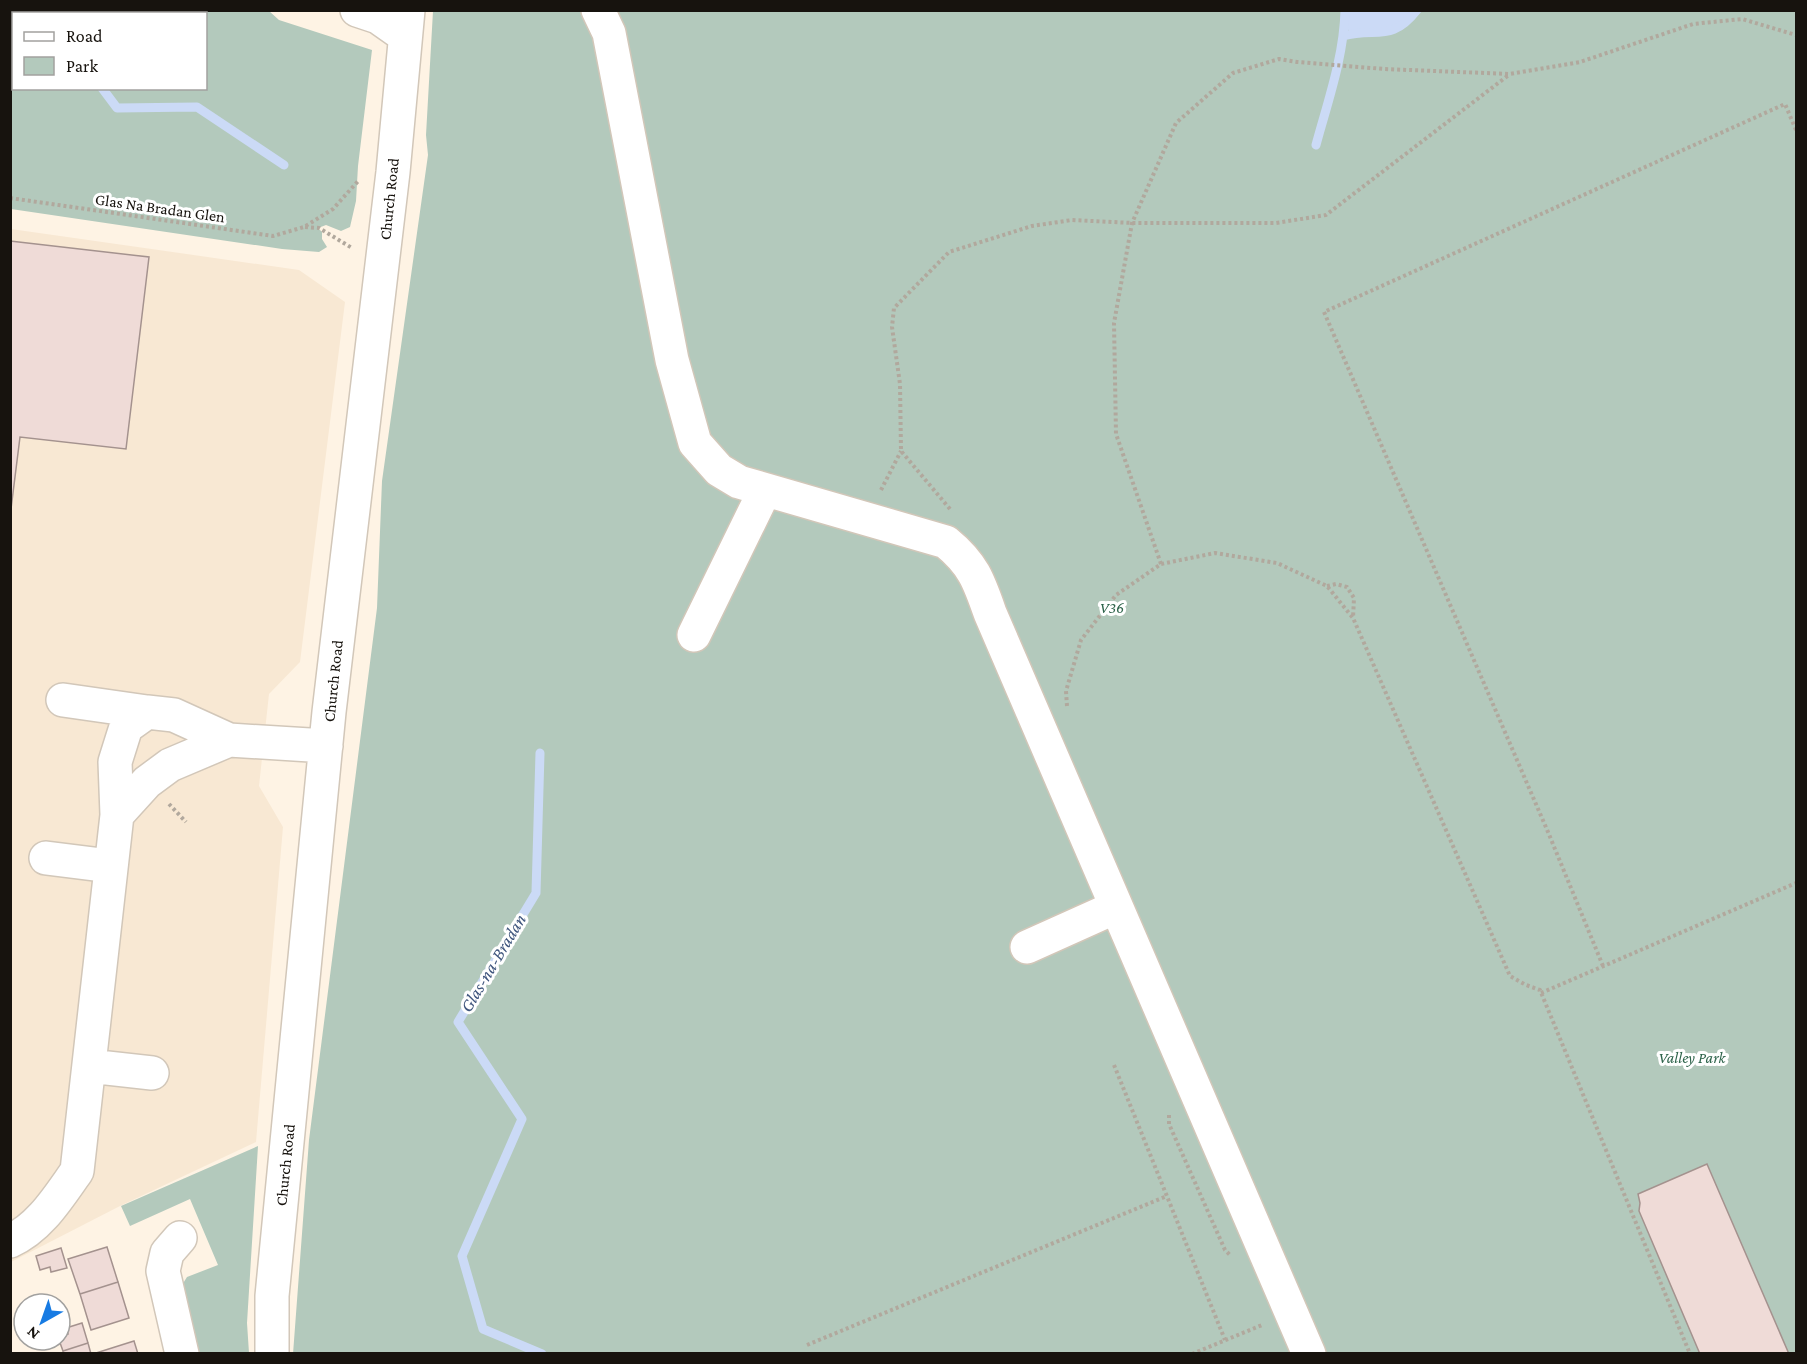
<svg xmlns="http://www.w3.org/2000/svg" width="1807" height="1364" viewBox="0 0 1807 1364" font-family="'Crimson Pro',serif">
<rect width="100%" height="100%" fill="#fef3e4"/>
<path fill="#f8e8d3" d="M11,229l288,41 46,32 -45,360 -31,32 -10,92 24,41 -27,315 -136,64 -109,56z"/>
<path fill="#b3c9bc" fill-rule="evenodd" d="M11,10l258,1 10,9 93,30 -14,116 -2,35 -6,26 -9,4 -15,-6 -8,3 4,4v7l5,8 -8,5 -37,-3 -271,-40zM14,14h192v74h-192z
M433,11h1363v1342l-1503,1 16,-214 68,-532 5,-127 46,-326 -2,-20z
M258,1146l-11,177 2,30h-52l-15,-68 5,-8 31,-12 -28,-66 -60,27 -9,-20z"/>
<path fill="#cbdaf6" d="M1345,11l69,-1 1,3c-17,22 -45,24 -70,16z"/>
<g fill="none" stroke-linecap="round" stroke-linejoin="round">
<path stroke="#cbdaf6" stroke-width="9" d="M89,10l1,4
M1343,36c34,-9 48,7 74,-26
M102,88l15,20 80,-1 87,58
M1316,145c12,-44 28,-89 29,-135
M540,753l-4,140 -78,129 64,97 -60,137 21,73 59,25"/>
</g>
<path fill="#efdbd7" stroke="#a4928e" stroke-width="1.5" d="M10,241l139,16 -23,192 -106,-12 -10,80z
M1707,1164l82,190h-89l-61,-143 1,-8 -2,-9z
M107,1247l11,35 -38,12 -12,-35z
M61,1248l6,20 -16,4 -1,-5 -10,3 -4,-14z
M118,1282l11,36 -38,12 -11,-36z
M82,1323l6,20 -25,8 -4,-11 1,-4 8,-2 -2,-6z
M134,1341l4,13 -42,-1z
M88,1343l3,11h-28v-3z"/>
<g fill="none" stroke-linecap="round" stroke-linejoin="round">
<defs>
<path id="minor" d="M357,10l21,7 27,19
M598,10l11,23 63,327 23,83 24,27 20,12 207,60c27,22 33,39 44,71l319,741
M694,635l71,-145
M63,700l84,12
M117,815l30,-33 23,-17 59,-25
M46,858l64,8
M1027,947l89,-40
M89,1066l63,7
M180,1238l-13,15 -4,18 19,83
M10,1241c30,-13 49,-45 67,-70l40,-356 -2,-53 11,-35 21,-15 27,3 55,25 97,6
M272,1354v-58l57,-584 64,-540 15,-162"/>
</defs>
<use href="#minor" stroke="#d2c7b9" stroke-width="36"/>
<path stroke="#b1a89d" stroke-width="4" stroke-dasharray="3 3" stroke-linecap="butt" d="M10,198l263,38 31,-9 29,-18 26,-29
M305,227l14,1 33,20
M881,490l20,-39
M950,509l-49,-58 -1,-67 -8,-57 2,-19 55,-56 83,-26 40,-6 60,3h144l50,-8 184,-141
M1161,564l-45,-130 -2,-111 18,-100 44,-100 57,-50 46,-14 18,3 87,7 126,5 70,-12 113,-38 49,-5 54,16
M1327,586l9,-2 11,3 7,11 -1,20
M1067,706l-1,-15 15,-51 35,-45 45,-31 54,-11 62,10 50,23 26,32 157,358 16,9 14,5 150,364
M169,804l17,18
M1603,966l-55,-134 -224,-520 461,-208 11,26
M1541,993l255,-110
M1114,1065l111,275
M1169,1115v9l56,126 5,5
M807,1345l360,-149
M1192,1354l70,-29"/>
<use href="#minor" stroke="#fff" stroke-width="33"/>
</g>
<g text-anchor="middle" dominant-baseline="central" stroke-width="6" stroke-linejoin="round" paint-order="stroke">
<g font-size="16" fill="#17130e" stroke="#fff">
<text transform="translate(389 199) rotate(-84)">Church Road</text>
<text transform="translate(160 208) rotate(8)">Glas Na Bradan Glen</text>
<text transform="translate(333 681) rotate(-84)">Church Road</text>
<text transform="translate(285 1165) rotate(-84)">Church Road</text>
</g>
<g font-size="16" font-style="italic" fill="#2e644b" stroke="#fff">
<text x="1112" y="607">V36</text>
<text x="1692" y="1057">Valley Park</text>
</g>
<g font-size="18" font-style="italic" fill="#3f557d" stroke="#fff">
<text transform="translate(493 963) rotate(-59)">Glas-na-Bradan</text>
</g>
</g>
<rect width="1807" height="1364" fill="none" stroke="#17130e" stroke-width="24"/>
<rect x="12" y="12" width="195" height="78" fill="#ffffff" stroke="#a2a19f" stroke-width="1.5"/>
<rect x="24" y="32" width="30" height="9" fill="#ffffff" stroke="#a2a19f" stroke-width="1.5"/>
<text x="66" y="42" font-size="18" fill="#17130e">Road</text>
<rect x="24" y="57" width="30" height="18" fill="#b3c9bc" stroke="#a2a19f" stroke-width="1.5"/>
<text x="66" y="72" font-size="18" fill="#17130e">Park</text>
<g transform="translate(42 1322) rotate(220)"><circle r="28" fill="#ffffff" stroke="#a2a19f" stroke-width="1.5"/>
<path d="M0-4.5L10 22L0 15L-10 22Z" fill="#177be3"/>
<text y="-9" font-size="16" font-weight="bold" text-anchor="middle" fill="#17130e">N</text>
</g>
</svg>
